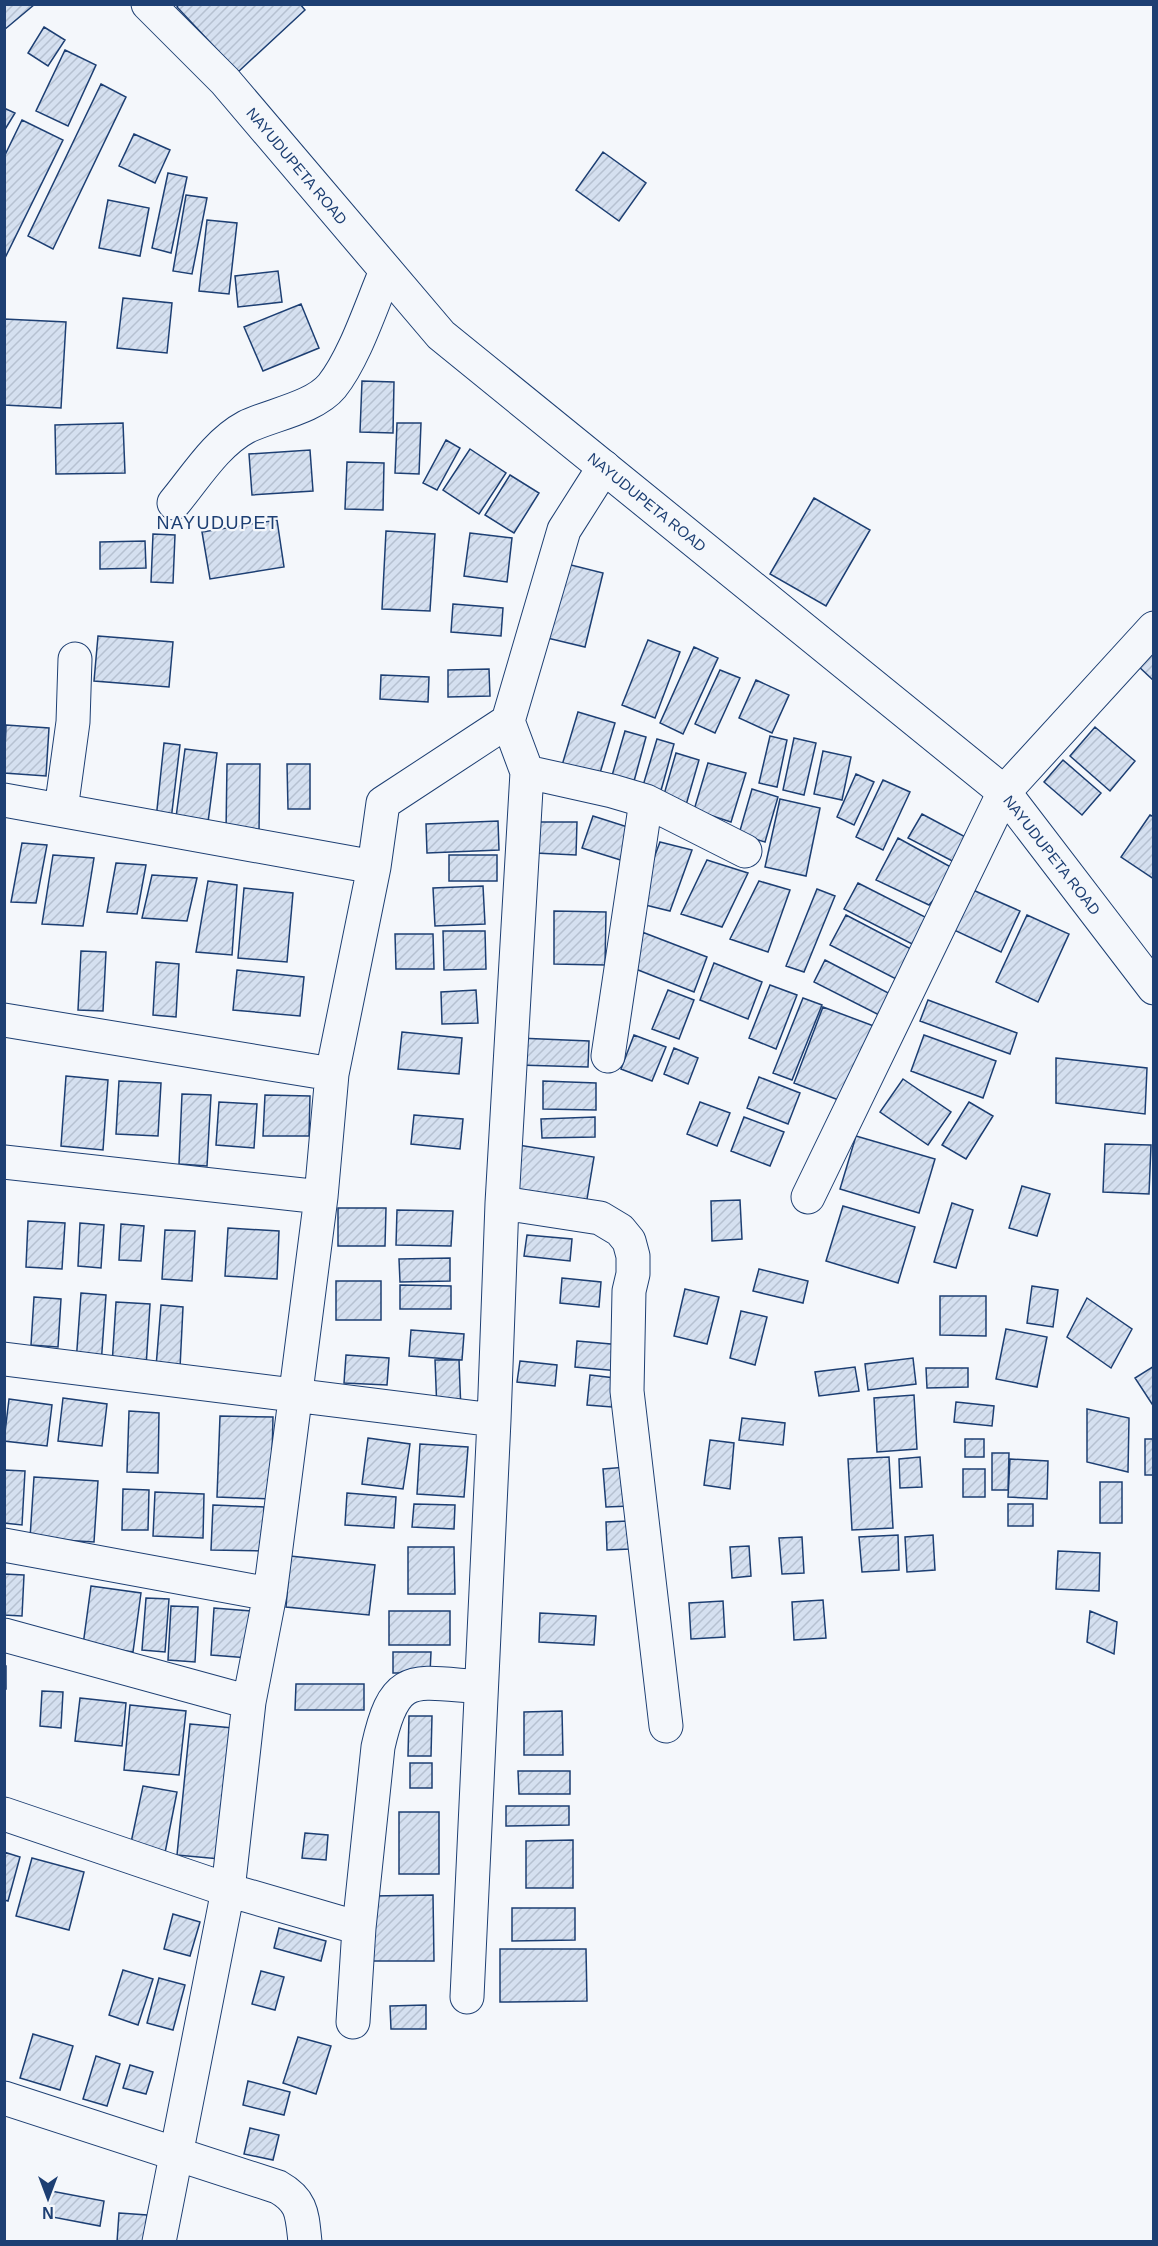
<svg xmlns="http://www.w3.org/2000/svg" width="1158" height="2246" viewBox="0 0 1158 2246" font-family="Arial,sans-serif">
<defs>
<pattern id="building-hatch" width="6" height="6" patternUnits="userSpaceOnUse" patternTransform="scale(1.5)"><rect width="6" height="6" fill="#d5e0f0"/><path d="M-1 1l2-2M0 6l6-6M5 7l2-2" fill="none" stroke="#b6c1d1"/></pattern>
</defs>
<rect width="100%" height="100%" fill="#f4f7fb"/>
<path fill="url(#building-hatch)" stroke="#1d3f73" stroke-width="1.5" d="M4,4h31l-31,26z
M179,4h121l5,6 -67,62 -61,-65z
M44,27l21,13 -17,26 -20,-13z
M65,50l31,15 -28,61 -32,-15z
M101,84l25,13 -73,152 -25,-13z
M4,108l11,5 -11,18z
M22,120l41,20 -59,120v-103z
M134,134l36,16 -15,33 -36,-17z
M603,152l43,31 -27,38 -43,-31z
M168,173l19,4 -16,76 -19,-5z
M186,195l21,3 -15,76 -19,-3z
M108,200l41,8 -9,48 -41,-8z
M207,220l30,3 -8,71 -30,-3z
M278,271l4,31 -44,5 -3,-31z
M123,298l49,5 -5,50 -50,-5z
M301,304l18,44 -56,23 -19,-44z
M4,319l62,3 -5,86 -57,-3z
M362,381l32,1 -1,51 -33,-1z
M123,423l2,50 -69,1 -1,-49z
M397,423h24l-2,51 -24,-1z
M446,440l14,8 -23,42 -14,-7z
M470,449l36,24 -27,41 -36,-24z
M310,450l3,41 -61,4 -3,-41z
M347,462l37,1 -1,47 -38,-1z
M510,475l29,18 -25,40 -29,-18z
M814,498l56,32 -44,76 -56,-32z
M277,520l7,47 -74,12 -8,-47z
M386,531l49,3 -5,77 -48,-2z
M470,533l42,5 -5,44 -43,-6z
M153,534l22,1 -2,48 -22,-1z
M145,541l1,27 -46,1v-27z
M563,563l40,10 -18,74 -42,-10z
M453,604l50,4 -2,28 -50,-4z
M98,636l75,6 -4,45 -75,-6z
M648,640l32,12 -25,66 -33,-13z
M1154,646v35l-18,-17z
M694,647l24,11 -35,76 -23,-11z
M489,669l1,27 -42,1v-27z
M720,670l20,8 -25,55 -20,-9z
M381,675l48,2 -1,25 -48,-3z
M756,680l33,15 -17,38 -33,-15z
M578,712l37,11 -18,60 -37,-11z
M6,725l43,3 -3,48 -42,-3z
M1095,727l40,34 -25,30 -40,-35z
M625,731l21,6 -13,48 -22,-6z
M770,736l17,4 -10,47 -18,-4z
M794,738l22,5 -12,52 -21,-5z
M657,739l17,5 -14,50 -18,-5z
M164,743l16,2 -9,75 -15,-1z
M185,749l32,4 -10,77 -32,-5z
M823,751l28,6 -9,43 -28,-6z
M676,753l23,7 -13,45 -23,-7z
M1063,760l38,33 -19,22 -38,-33z
M708,763l38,10 -15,49 -37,-12z
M227,764h33l-1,68h-33z
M287,764h23v45h-22z
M856,774l18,8 -20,43 -17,-8z
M883,780l27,12 -27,58 -27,-13z
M752,789l26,8 -13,45 -26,-8z
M780,799l40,9 -14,68 -41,-9z
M922,814l51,27 -13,24 -52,-27z
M1150,815l4,2v62l-33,-22z
M593,816l44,14 -10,32 -45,-14z
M498,821l1,29 -72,3 -1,-29z
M536,822h41l-1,33 -41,-2z
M898,838l60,33 -29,34 -53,-25z
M660,842l32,8 -22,61 -33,-8z
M22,843l25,2 -11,58 -25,-1z
M53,855l41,3 -11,68 -41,-2z
M449,855h48v26h-48z
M707,860l41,13 -26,54 -41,-13z
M116,863l30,2 -9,49 -30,-2z
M152,875l45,3 -10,43 -45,-3z
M208,881l29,4 -5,70 -36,-3z
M759,881l31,9 -22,62 -38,-13z
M858,883l71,36 -13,27 -72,-37z
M483,886l2,38 -50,2 -2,-38z
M244,888l49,5 -6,69 -49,-4z
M817,889l18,7 -31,76 -18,-6z
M973,890l47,21 -19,41 -47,-22z
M554,911l52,1 -1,53 -51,-1z
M846,915l67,35 -15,30 -68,-35z
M1027,915l42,19 -31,68 -42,-20z
M443,931h42l1,38 -42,1z
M642,932l65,25 -13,35 -66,-26z
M395,934h38l1,35h-38z
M81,951l25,1 -3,59 -25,-1z
M825,960l71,37 -11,21 -71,-36z
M156,962l23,2 -3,53 -23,-2z
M714,963l48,19 -14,37 -48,-19z
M237,970l67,7 -4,39 -67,-6z
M770,985l27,10 -21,54 -27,-11z
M476,990l2,33 -36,1 -1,-32z
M668,990l26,10 -15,39 -27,-10z
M803,998l19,7 -30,75 -19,-7z
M928,1000l89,33 -7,21 -90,-33z
M823,1007l56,21 -30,76 -55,-21z
M402,1032l60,6 -3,36 -61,-5z
M634,1035l32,12 -14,34 -31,-12z
M924,1035l72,26 -13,37 -72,-27z
M518,1038l71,3 -1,26 -70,-2z
M674,1048l24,10 -10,26 -24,-10z
M1056,1058l91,10 -2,46 -89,-11z
M66,1076l42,4 -5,70 -42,-4z
M759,1077l41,16 -12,31 -41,-16z
M903,1079l48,33 -23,33 -48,-33z
M119,1081l42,2 -3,53 -42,-2z
M543,1081l53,2v27l-53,-1z
M182,1094l29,1 -4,71 -28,-2z
M265,1095l45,1 -1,40h-46z
M219,1102l38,2 -3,44 -38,-3z
M700,1102l30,11 -13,33 -30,-12z
M969,1102l24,14 -27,43 -24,-14z
M414,1115l49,4 -3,30 -49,-5z
M595,1117v20l-53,1 -1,-19z
M744,1117l40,15 -14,34 -39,-15z
M856,1136l79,23 -16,54 -79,-24z
M1105,1144l46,1 -2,49 -46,-2z
M518,1145l76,12 -9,54 -76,-12z
M1022,1186l28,8 -13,42 -28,-8z
M740,1200l2,39 -30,2 -1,-40z
M952,1203l21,7 -17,58 -22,-6z
M843,1206l72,21 -17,56 -72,-22z
M338,1208h48l-1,38h-47z
M397,1210l56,1 -2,35 -55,-1z
M28,1221l37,2 -3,46 -36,-2z
M80,1223l24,2 -3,43 -23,-2z
M121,1224l23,2 -3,35 -22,-1z
M228,1228l51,3 -2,48 -52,-3z
M165,1230l30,1 -3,50 -30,-2z
M527,1235l45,4 -2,22 -46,-5z
M450,1258v23l-50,1 -1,-23z
M759,1269l49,12 -5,22 -50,-12z
M562,1278l39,4 -2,25 -39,-4z
M336,1281h45v39h-45z
M400,1285l51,1v23h-51z
M1032,1286l26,4 -5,37 -26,-4z
M685,1289l34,8 -12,47 -33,-8z
M81,1293l25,2 -5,70 -25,-2z
M940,1296h46v40l-46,-1z
M34,1297l27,2 -3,48 -27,-2z
M1087,1298l45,31 -21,39 -44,-31z
M116,1302l34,2 -4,63 -34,-2z
M161,1305l22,2 -3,61 -24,-1z
M741,1311l26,6 -12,48 -25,-7z
M1006,1329l41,8 -10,50 -41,-8z
M411,1330l53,4 -2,26 -53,-4z
M577,1341l45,4 -3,26 -44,-4z
M346,1355l43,3 -2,27 -43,-2z
M913,1358l3,26 -48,6 -3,-26z
M435,1360h24l2,51h-24z
M520,1361l37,4 -2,21 -38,-4z
M1154,1366v41l-19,-29z
M855,1367l4,24 -40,5 -4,-24z
M926,1368h42v19l-41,1z
M590,1375l25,3 -3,29 -25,-2z
M914,1395l3,54 -40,3 -3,-54z
M63,1398l44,6 -5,42 -44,-5z
M9,1399l43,6 -5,41 -43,-5z
M956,1402l38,4 -2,20 -38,-4z
M1087,1409l42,9 -1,54 -41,-10z
M129,1411l30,2 -1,60 -31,-1z
M220,1416l53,1 -2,82 -54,-2z
M742,1418l43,5 -2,22 -44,-5z
M368,1438l42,6 -7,45 -41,-5z
M965,1439h19v18h-19z
M1145,1439h9v36h-9z
M710,1440l24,3 -4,46 -26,-4z
M420,1444l48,3 -4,50 -47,-3z
M992,1453h17l-1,37h-16z
M889,1457l4,71 -41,2 -4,-71z
M920,1457l2,30 -22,1 -1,-29z
M1010,1459l38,2 -1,38 -39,-2z
M627,1467l3,39 -24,1 -3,-38z
M963,1469h22v28h-22z
M4,1470l21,1 -3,54 -18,-2z
M34,1477l64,4 -4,61 -64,-4z
M1100,1482h22v41h-22z
M123,1489l26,1 -1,40h-26z
M155,1492l49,2 -1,44 -50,-2z
M347,1493l49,4 -2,31 -49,-3z
M414,1504l41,1 -1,24 -42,-2z
M1008,1504h25v22h-25z
M213,1505l51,2 -1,44 -52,-1z
M628,1521l2,28 -23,1 -1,-28z
M898,1535l1,35 -37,2 -3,-35z
M933,1535l2,35 -28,2 -2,-35z
M802,1537l2,36 -22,1 -3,-36z
M749,1546l2,30 -19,2 -2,-31z
M408,1547h46l1,47h-47z
M1058,1551l42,2 -1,38 -43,-2z
M290,1556l85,9 -6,50 -83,-8z
M4,1574l20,1 -2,41 -18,-1z
M91,1586l50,7 -8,59 -50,-7z
M146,1598l23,1 -4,53 -23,-2z
M823,1600l3,38 -32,2 -2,-38z
M723,1601l2,36 -34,2 -2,-36z
M171,1606l27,1 -3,55 -27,-2z
M214,1608l37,3 -2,47 -38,-3z
M389,1611h61v34h-61z
M1090,1611l27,11 -3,32 -27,-12z
M540,1613l56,3 -2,29 -55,-3z
M393,1652h38l-1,21h-37z
M4,1666h2v23h-2z
M296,1684h68v26h-69z
M42,1691l21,1 -2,36 -21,-2z
M80,1698l46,5 -4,43 -47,-5z
M130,1705l56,6 -7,64 -55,-5z
M562,1711l1,44h-39v-43z
M409,1716h23l-1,40h-23z
M190,1724l43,4 -13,131 -43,-4z
M410,1763h22v25h-22z
M518,1771h52v23h-51z
M143,1786l34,6 -13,66 -35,-6z
M506,1806h63v19l-63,1z
M399,1812h40v62h-40z
M305,1833l23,2 -2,25 -24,-2z
M573,1840v48h-47v-47z
M4,1852l16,5 -12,44 -4,-1z
M32,1858l52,14 -15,58 -53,-14z
M433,1895l1,66h-62v-65z
M512,1908h63v32l-63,1z
M173,1914l27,8 -10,34 -26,-7z
M279,1928l47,13 -5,20 -47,-13z
M500,1949h86l1,52 -87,1z
M123,1970l30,9 -15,46 -29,-10z
M261,1971l23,6 -9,33 -23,-6z
M159,1978l26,7 -12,45 -26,-7z
M426,2005v24h-35l-1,-23z
M33,2034l40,12 -13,44 -40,-12z
M298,2037l33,9 -15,48 -33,-11z
M96,2056l24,8 -13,42 -24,-7z
M130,2065l23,7 -7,22 -23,-6z
M248,2081l42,11 -6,23 -41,-10z
M250,2128l29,7 -6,25 -29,-6z
M51,2191l53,10 -4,25 -53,-10z
M119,2213l28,2 -3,27h-27z"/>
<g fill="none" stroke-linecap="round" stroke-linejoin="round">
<defs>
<path id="minor" d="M174,503c21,-25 42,-60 72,-76 24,-12 68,-19 86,-41 23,-29 39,-80 54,-115
M527,772l85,19 34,10 99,50
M4,800l370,67
M61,810l12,-88 2,-63
M4,1020l328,54
M608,1056l38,-255
M4,1162l317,35
M808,1197l196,-405 150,-164
M502,1203l98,15 20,12 9,11 4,15v18l-4,17 -2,100 39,335
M4,1359l490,61
M4,1545l266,49
M4,1635l245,67
M4,1814l224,76 131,38
M467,1997l27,-577 8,-217 25,-431 -19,-51
M353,2022l6,-94 19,-181c17,-77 35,-65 103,-60
M4,2098l274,89c25,14 24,28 27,55
M159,2242l69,-352 21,-188 21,-108 51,-397 11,-123 42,-207 9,-64 125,-82 56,-191 40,-63"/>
<path id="tertiary" d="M148,4l77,77 216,254 563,457 150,196"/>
</defs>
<use href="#minor" stroke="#1d3f73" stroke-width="35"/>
<use href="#tertiary" stroke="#1d3f73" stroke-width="35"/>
<use href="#minor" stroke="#f4f7fb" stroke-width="33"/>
<use href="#tertiary" stroke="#f4f7fb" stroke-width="33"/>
</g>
<g text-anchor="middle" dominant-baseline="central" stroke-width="4.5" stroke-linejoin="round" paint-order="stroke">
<g font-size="15" fill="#1d3f73" stroke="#f4f7fb">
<text transform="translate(297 166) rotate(50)">NAYUDUPETA ROAD</text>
<text transform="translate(647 502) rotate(39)">NAYUDUPETA ROAD</text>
<text transform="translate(1052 855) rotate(52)">NAYUDUPETA ROAD</text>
</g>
<g font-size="18" letter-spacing="1.5" fill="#1d3f73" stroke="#f4f7fb">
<text x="218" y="523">NAYUDUPET</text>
</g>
</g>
<rect width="1158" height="2246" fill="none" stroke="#1d3f73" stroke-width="12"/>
<g transform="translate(48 2198) rotate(180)" stroke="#f4f7fb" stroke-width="4.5" paint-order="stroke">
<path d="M0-4.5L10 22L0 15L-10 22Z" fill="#1d3f73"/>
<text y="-9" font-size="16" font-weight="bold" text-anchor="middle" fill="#1d3f73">N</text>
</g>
</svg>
